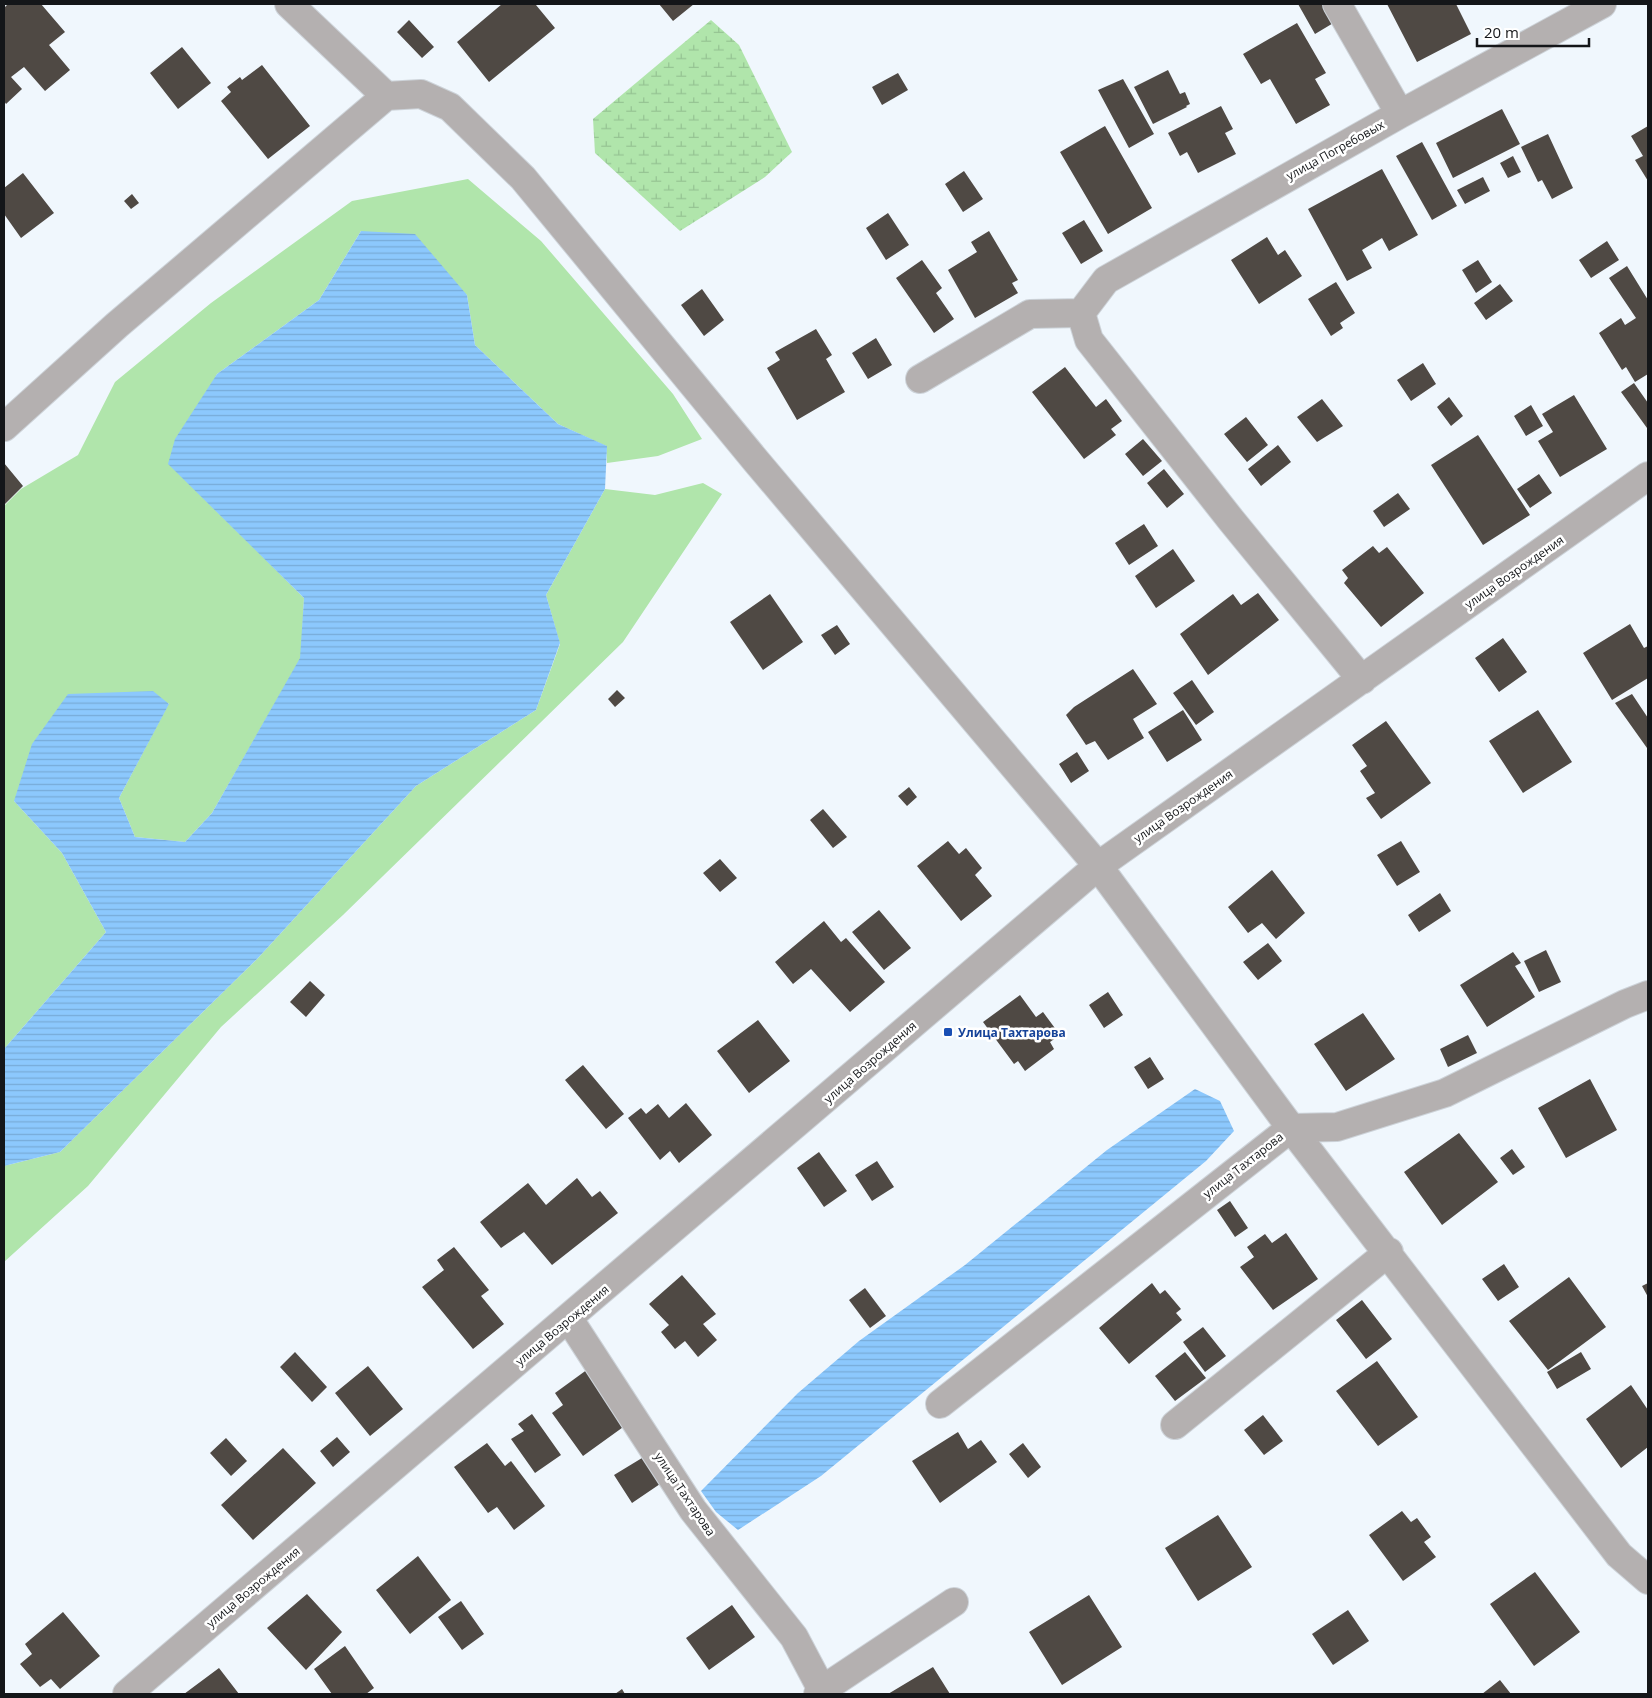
<svg xmlns="http://www.w3.org/2000/svg" width="1652" height="1698" viewBox="0 0 1652 1698" font-family="'Open Sans',sans-serif">
<defs>
<pattern id="wetland-marsh" width="20" height="14" patternUnits="userSpaceOnUse" patternTransform="scale(1.25)"><rect width="20" height="14" fill="#b0e5ab"/><path d="M1 5h8M5 5V1M11 12h8M15 12V8" fill="none" stroke="#96c493"/></pattern>
<pattern id="water-rules" width="6" height="5" patternUnits="userSpaceOnUse" patternTransform="scale(1.25)"><rect width="6" height="5" fill="#8cc8fd"/><path d="M0 2.5h6" fill="none" stroke="#78abd8"/></pattern>
</defs>
<rect width="100%" height="100%" fill="#f0f7fd"/>
<path fill="#b0e5ab" d="M468,179l73,62 132,153 29,45 -44,17 -51,7 -1,-17 -48,-22 -83,-79 -8,-50 -106,-64 -42,69 -102,74 -48,90 135,134 -3,60 -89,155 -27,29 -50,-5 -16,-39 50,-95 -155,98 48,52 44,79 -102,117v-543l17,-17 57,-34 37,-73 96,-79 141,-102z
M703,483l19,11 -99,148 -280,273 -122,112 -133,159 -84,76v-96l56,-14 198,-194 158,-172 120,-76 24,-66 -14,-49 59,-106 50,6z"/>
<path fill="url(#wetland-marsh)" d="M711,20l28,25 53,107 -27,25 -85,54 -85,-78 -2,-34z"/>
<path fill="url(#water-rules)" d="M361,231l54,3 52,61 8,50 83,79 49,22 -2,43 -59,106 14,48 -24,67 -120,76 -158,172 -198,194 -56,14v-117l102,-117 -44,-79 -48,-52 18,-57 36,-50 85,-3 16,13 -50,94 16,39 50,5 27,-29 88,-155 4,-60 -136,-134 7,-25 42,-65 102,-74z
M1195,1089l25,12 14,30 -28,30 -385,315 -83,54 -22,-18 -15,-21 97,-98 61,-52 106,-76 142,-115z"/>
<path fill="#4f4944" d="M8,4h33l24,28 -16,13 21,25 -25,21 -21,-24 -13,10 11,12 -16,15 -2,-3v-93z
M502,4h36l-2,1 19,23 -66,54 -32,-40z
M659,4h35l-21,17z
M1298,4h26l11,18 -20,12z
M1387,4h69l15,30 -54,28z
M409,20l25,27 -12,11 -25,-26z
M1297,23l29,50 -11,6 15,26 -34,19 -26,-45 -9,5 -18,-30z
M182,47l29,36 -33,26 -28,-36z
M262,65l48,61 -42,33 -47,-58 10,-9 -4,-5 13,-10 2,3z
M1168,70l12,24 5,-2 5,12 -4,2 1,1 -34,17 -19,-37z
M898,73l10,17 -26,15 -10,-18z
M1123,79l31,55 -25,14 -31,-58z
M1221,106l12,23 -8,4 11,21 -38,19 -11,-21 -7,4 -12,-23z
M1502,109l18,35 -67,34 -17,-35z
M1105,126l47,82 -44,26 -48,-82z
M1648,126v55l-13,-21 8,-4 -12,-20z
M1548,134l25,54 -21,11 -10,-19 -4,2 -17,-35z
M1422,142l35,64 -25,14 -36,-64z
M1513,156l8,16 -13,6 -8,-15z
M1382,169l36,66 -29,16 -7,-13 -20,12 10,18 -25,13 -39,-72z
M964,171l19,28 -20,13 -18,-28z
M23,173l31,40 -33,25 -17,-24v-26z
M1483,177l7,14 -25,13 -8,-14z
M132,194l7,9 -8,6 -7,-8z
M888,213l21,32 -23,15 -20,-32z
M1084,220l19,31 -22,13 -19,-31z
M989,231l29,49 -6,3 6,10 -43,25 -27,-48 29,-18 -6,-10z
M1267,237l11,18 7,-5 17,26 -43,28 -28,-44z
M1607,241l12,19 -28,18 -12,-18z
M922,260l20,28 -6,5 18,26 -20,14 -38,-55z
M1478,260l14,22 -16,11 -14,-23z
M1627,266l21,34v74l-13,8 -9,-15 -4,3 -23,-37 22,-15 4,7 11,-7 -27,-40z
M1336,282l19,31 -15,10 3,5 -12,8 -23,-37z
M1500,284l13,17 -27,19 -12,-17z
M702,289l22,31 -20,16 -23,-31z
M816,329l16,26 -6,4 19,33 -48,28 -30,-52 13,-8 -5,-8z
M876,338l16,27 -24,14 -16,-26z
M1423,363l13,21 -25,17 -14,-21z
M1065,367l31,40 10,-8 16,22 -11,8 5,6 -32,24 -52,-67z
M1634,383l14,20 -1,25 -26,-36z
M1574,395l33,54 -47,28 -22,-36 15,-9 -11,-18z
M1449,397l14,19 -12,10 -14,-19z
M1322,399l21,27 -26,16 -20,-25z
M1531,405l12,21 -17,10 -12,-20z
M1246,417l22,28 -21,17 -23,-28z
M1478,435l52,80 -47,30 -52,-80z
M1143,439l19,22 -19,15 -18,-22z
M1278,445l13,17 -30,24 -13,-17z
M4,463l19,23 -19,19z
M1164,469l20,25 -17,14 -20,-25z
M1539,474l13,19 -22,15 -13,-19z
M1398,493l12,16 -26,18 -11,-16z
M1144,524l14,22 -29,19 -14,-22z
M1373,546l6,7 8,-6 37,46 -43,34 -37,-44 4,-5 -6,-8z
M1173,549l22,32 -39,27 -21,-32z
M1258,593l21,27 -71,55 -28,-41 53,-40 8,11z
M770,594l33,48 -40,28 -33,-48z
M1630,624l14,24 4,-2v32l-36,22 -29,-47z
M837,625l13,19 -15,11 -14,-20z
M1503,638l24,34 -28,20 -24,-34z
M1133,669l24,35 -24,15 11,19 -36,22 -13,-19 -9,4 -20,-30 8,-8z
M1192,680l22,32 -18,13 -23,-32z
M617,690l8,8 -10,9 -7,-8z
M1632,694l16,24 -1,30 -32,-45z
M1183,710l19,30 -35,22 -19,-30z
M1538,710l34,52 -49,31 -34,-52z
M1386,721l45,62 -50,36 -15,-21 9,-5 -15,-22 7,-5 -15,-21z
M1077,752l12,19 -18,12 -12,-19z
M909,787l8,10 -10,9 -9,-10z
M823,809l24,28 -14,11 -23,-28z
M948,841l11,13 7,-6 16,20 -7,7 17,21 -31,25 -44,-55z
M1401,841l19,31 -23,14 -20,-31z
M720,859l17,19 -17,14 -17,-19z
M1272,870l33,43 -29,26 -14,-16 -14,10 -20,-26z
M1440,893l11,18 -32,21 -11,-17z
M879,910l32,38 -27,22 -32,-38z
M824,921l17,21 5,-4 39,44 -35,30 -39,-43 -18,15 -18,-22z
M1268,943l14,18 -24,19 -15,-18z
M1546,950l15,32 -22,10 -15,-31z
M1513,952l8,11 -6,3 20,31 -48,30 -27,-42z
M310,981l15,14 -19,22 -16,-15z
M1108,992l15,23 -19,13 -15,-23z
M1020,995l16,22 7,-5 17,23 -10,7 4,7 -29,22 -7,-10 -4,3 -31,-42z
M1363,1013l32,46 -49,32 -32,-47z
M758,1020l32,41 -41,32 -32,-42z
M1468,1035l9,18 -29,14 -8,-18z
M1150,1057l14,22 -16,10 -14,-22z
M583,1065l41,49 -18,15 -41,-49z
M1590,1079l27,51 -51,28 -28,-50z
M686,1103l26,32 -33,28 -9,-12 -10,9 -32,-42 13,-10 5,6 12,-10 11,14z
M1459,1133l39,49 -56,43 -38,-53z
M1512,1149l13,18 -12,8 -13,-17z
M819,1152l28,39 -23,16 -27,-39z
M877,1161l17,26 -22,14 -17,-26z
M577,1178l15,19 8,-6 18,22 -66,52 -28,-33 -23,16 -21,-26 48,-39 18,22z
M1230,1201l18,27 -13,9 -18,-27z
M1286,1233l32,46 -45,31 -33,-43 14,-10 -7,-10 18,-13 7,9z
M454,1247l35,43 -8,6 23,28 -31,25 -51,-62 22,-17 -7,-10z
M1504,1264l15,23 -21,14 -16,-22z
M682,1275l34,39 -13,10 14,16 -19,17 -13,-16 -10,8 -14,-17 8,-7 -20,-21z
M1569,1277l37,50 -58,43 -39,-49z
M1152,1283l8,11 5,-4 16,19 -5,4 6,7 -53,44 -30,-36z
M1648,1283v14l-6,-11z
M865,1288l21,28 -16,12 -21,-28z
M1362,1300l30,39 -26,20 -30,-39z
M1203,1327l23,29 -21,16 -22,-30z
M295,1352l32,35 -15,15 -32,-35z
M1185,1352l21,26 -31,23 -20,-25z
M1581,1352l10,17 -34,20 -10,-17z
M1377,1361l41,56 -40,29 -42,-55z
M368,1366l35,43 -33,27 -35,-43z
M588,1369l38,56 -43,31 -31,-43 11,-8 -8,-12z
M1631,1385l17,25v37l-27,21 -35,-49z
M532,1414l29,41 -26,18 -24,-34 13,-8 -6,-7z
M1263,1415l20,26 -19,14 -20,-25z
M958,1432l10,17 13,-9 16,22 -57,41 -28,-42z
M337,1437l13,15 -17,15 -13,-16z
M226,1438l21,23 -16,15 -21,-23z
M487,1443l18,23 6,-5 34,45 -31,24 -17,-23 -9,6 -34,-46z
M1023,1443l18,24 -13,11 -19,-24z
M283,1448l33,35 -63,57 -32,-35z
M642,1458l18,26 -28,19 -18,-28z
M1402,1511l9,11 6,-4 14,19 -7,5 12,15 -33,24 -34,-46z
M1218,1515l34,52 -54,34 -33,-53z
M418,1556l33,44 -41,34 -34,-44z
M1535,1572l45,60 -46,34 -44,-62z
M307,1594l35,38 -36,38 -39,-42z
M1089,1595l33,52 -60,38 -33,-53z
M461,1601l23,33 -22,16 -24,-33z
M732,1605l23,32 -46,33 -23,-32z
M1348,1610l21,31 -36,24 -21,-31z
M63,1612l37,44 -40,33 -9,-10 -11,8 -20,-23 12,-10 -7,-10z
M345,1646l29,42 -8,6h-34l-18,-25z
M933,1667l17,27h-62z
M219,1668l20,26h-55z
M1500,1680l11,14h-29z
M622,1689l3,5h-10z"/>
<g fill="none" stroke-linecap="round" stroke-linejoin="round">
<defs>
<path id="minor" d="M289,4l97,92 35,-2 29,13 73,71 233,283 342,405 193,262 328,427 29,25
M1337,4l63,110
M1081,313l25,-33 294,-166 202,-110
M1081,313l8,27 142,180 131,160
M920,379l110,-65 51,-1
M4,427l113,-102 269,-229
M569,1319l124,191 101,127 28,53 -4,4
M940,1404l351,-276 46,-1 108,-34 180,-89 23,-9
M1175,1425l214,-173
M127,1694l971,-828 550,-390
M825,1694l-3,-4 132,-88"/>
</defs>
<use href="#minor" stroke="#cdd3d9" stroke-width="30"/>
<use href="#minor" stroke="#b4b0b0" stroke-width="28"/>
</g>
<rect fill="#1a4fb4" stroke="#fff" stroke-width="2" x="943" y="1027" width="10" height="10" rx="2.5"/>
<g text-anchor="middle" dominant-baseline="central" stroke-width="5" stroke-linejoin="round" paint-order="stroke">
<g font-size="12" fill="#141619" stroke="#fff">
<text transform="translate(1335 150) rotate(-29)">улица Погребовых</text>
<text transform="translate(1514 572) rotate(-35)">улица Возрождения</text>
<text transform="translate(1183 806) rotate(-35)">улица Возрождения</text>
<text transform="translate(870 1062) rotate(-41)">улица Возрождения</text>
<text transform="translate(1243 1165) rotate(-38)">улица Тахтарова</text>
<text transform="translate(562 1325) rotate(-40)">улица Возрождения</text>
<text transform="translate(685 1494) rotate(56)">улица Тахтарова</text>
<text transform="translate(253 1587) rotate(-40)">улица Возрождения</text>
</g>
<g font-size="12" font-weight="bold" fill="#164399" stroke="#fff" text-anchor="start">
<text x="958" y="1032">Улица Тахтарова</text>
</g>
</g>
<rect width="1652" height="1698" fill="none" stroke="#141619" stroke-width="10"/>
<path d="M1477 38v8h112v-8" fill="none" stroke="#141619" stroke-width="2.5"/>
<text x="1484" y="38" font-size="15" fill="#141619" stroke="#ffffff" stroke-width="4" paint-order="stroke">20 m</text>
</svg>
